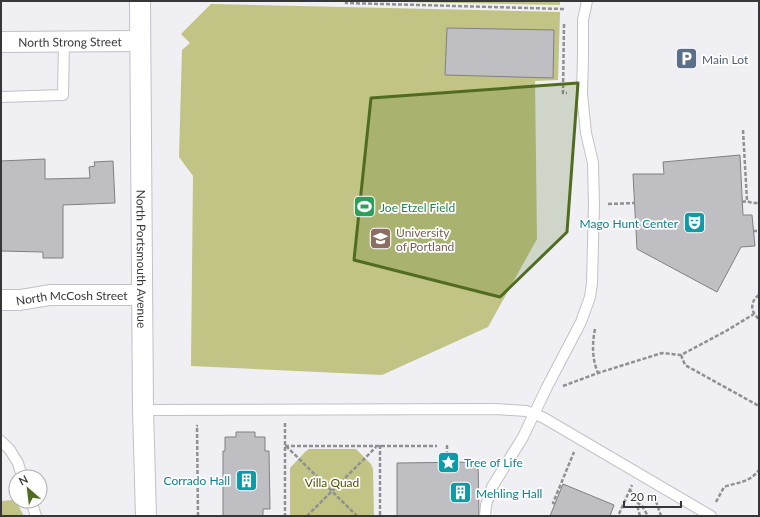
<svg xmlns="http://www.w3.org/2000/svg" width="760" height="517" viewBox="0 0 760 517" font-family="Lato,sans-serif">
<rect width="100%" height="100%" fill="#efeff4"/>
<path fill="#c1c484" d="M358,1h202v4z
M211,4l349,8 -2,68 -23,1 2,158 -49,88 -106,48 -191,-9 2,-190 -14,-19 3,-107 8,-7 -9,-9z
M309,449h47l15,15 2,5 1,47h-84v-48l16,-17z
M12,500l6,5 6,11h-23v-15z"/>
<path fill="#bfbec2" stroke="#807f84" d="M447,28l107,2 -1,48 -108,-3z
M740,155l3,60h9l3,31 -14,1 -24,45 -80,-43 -4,-75h31l-1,-12z
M45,159v20l45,-1 -1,-11 6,-1 -1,-4 19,-1 2,42 -52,2v53h-20v-6l-42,-1v-90z
M236,432h19v5h10v14h4l1,58h-7v7h-40v-65h2v-14h11z
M478,462l1,54h-82v-53z
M563,484l51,21 -4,11h-60z"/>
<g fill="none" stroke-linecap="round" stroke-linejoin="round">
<defs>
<path id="lane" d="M1,97l62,-2 1,-53
M143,410l352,-1 31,2 9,3 9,4 167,98
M1,441l9,9 8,13 4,14
M31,501l5,15
M485,516l1,-11 6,-18 31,-50 24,-50 34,-65 9,-25 2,-14 2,-79 -1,-41 -7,-30 -4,-39 1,-38v-36l4,-19"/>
<g id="street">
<path id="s1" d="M140,1l3,409 3,106"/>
<path id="s2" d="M1,42l139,-1"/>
<path id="s3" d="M1,300h19l30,-5h92"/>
</g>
</defs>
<use href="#lane" stroke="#c1c1c6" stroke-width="12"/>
<use href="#street" stroke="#c1c1c6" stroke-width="22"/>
<path stroke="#909093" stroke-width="2.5" stroke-dasharray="4 2" stroke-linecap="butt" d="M346,1v2l218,6
M564,24l-1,69h4
M743,130l4,71
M742,202l5,-1 5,2h7
M608,204l27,-1
M753,231h6
M759,295c-9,6 -9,17 0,24
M595,329c-3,15 -3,30 3,44
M681,355l4,10 74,41
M563,386l35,-13 64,-20 19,2 45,-24 28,-17
M285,423v93
M380,445v71
M447,445v17
M285,446h152
M286,446l71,70
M630,490l8,13
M656,501l5,15
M716,502l8,-15c14,-5 25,-4 35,-17
M555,504l-2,-1 21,-51
M619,514l13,-29
M198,516l-1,-90h1
M307,516l69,-69
M640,516l-2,-7v-6l4,3 6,10"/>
<use href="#lane" stroke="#fff" stroke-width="10"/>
<use href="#street" stroke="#fff" stroke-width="20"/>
</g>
<path fill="#4f6c20" fill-opacity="0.2" stroke="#4f6c20" stroke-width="3" stroke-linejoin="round" d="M578,83l-11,149 -67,65 -146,-37 17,-162z"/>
<defs>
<symbol id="parking-square" viewBox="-11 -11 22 22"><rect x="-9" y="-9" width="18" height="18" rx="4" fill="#5c6f8a" stroke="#fff"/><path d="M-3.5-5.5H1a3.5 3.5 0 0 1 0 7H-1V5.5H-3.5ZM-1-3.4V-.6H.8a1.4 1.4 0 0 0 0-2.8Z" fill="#fff"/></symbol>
<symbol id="stadium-square" viewBox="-11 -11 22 22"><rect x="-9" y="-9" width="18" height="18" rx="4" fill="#2e9e5b" stroke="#fff"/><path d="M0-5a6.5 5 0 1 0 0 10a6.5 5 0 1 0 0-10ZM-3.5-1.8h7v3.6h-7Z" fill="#fff"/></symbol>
<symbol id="theatre-square" viewBox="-11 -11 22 22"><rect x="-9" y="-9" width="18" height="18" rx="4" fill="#0f9aa8" stroke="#fff"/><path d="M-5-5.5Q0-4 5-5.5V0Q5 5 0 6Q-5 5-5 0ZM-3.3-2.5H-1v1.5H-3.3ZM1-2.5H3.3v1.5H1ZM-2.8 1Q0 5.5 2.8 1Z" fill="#fff"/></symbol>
<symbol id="university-square" viewBox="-11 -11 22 22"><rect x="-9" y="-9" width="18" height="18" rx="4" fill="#8d6e63" stroke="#fff"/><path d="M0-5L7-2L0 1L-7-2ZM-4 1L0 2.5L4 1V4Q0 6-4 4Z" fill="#fff"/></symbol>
<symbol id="sight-square" viewBox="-11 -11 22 22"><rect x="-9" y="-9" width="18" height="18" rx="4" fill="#0f9aa8" stroke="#fff"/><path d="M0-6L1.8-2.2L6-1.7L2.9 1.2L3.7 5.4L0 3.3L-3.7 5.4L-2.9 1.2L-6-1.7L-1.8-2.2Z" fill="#fff"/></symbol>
<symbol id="building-square" viewBox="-11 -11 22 22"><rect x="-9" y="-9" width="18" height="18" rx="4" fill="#0f9aa8" stroke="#fff"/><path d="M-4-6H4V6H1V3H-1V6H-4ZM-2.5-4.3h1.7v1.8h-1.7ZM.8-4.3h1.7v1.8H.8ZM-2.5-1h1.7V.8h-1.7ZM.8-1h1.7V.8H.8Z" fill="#fff"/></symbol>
</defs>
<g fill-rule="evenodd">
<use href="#parking-square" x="674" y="46" width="25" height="25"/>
<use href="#stadium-square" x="352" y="194" width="25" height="25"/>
<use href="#theatre-square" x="682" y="210" width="25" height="25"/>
<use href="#university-square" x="368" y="226" width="25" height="25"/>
<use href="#sight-square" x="436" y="450" width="25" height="25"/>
<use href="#building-square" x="234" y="468" width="25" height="25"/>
<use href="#building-square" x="448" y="480" width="25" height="25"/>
</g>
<g text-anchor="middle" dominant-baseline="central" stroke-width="3.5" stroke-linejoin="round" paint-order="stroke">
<g font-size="12" fill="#373739" stroke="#fff">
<text stroke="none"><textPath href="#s2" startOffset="69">North Strong Street</textPath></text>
<text stroke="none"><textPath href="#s1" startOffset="258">North Portsmouth Avenue</textPath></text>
<text stroke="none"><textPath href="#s3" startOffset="71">North McCosh Street</textPath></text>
</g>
<g font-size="12" fill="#4e5e75" stroke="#fff" text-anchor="start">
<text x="702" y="59">Main Lot</text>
</g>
<g font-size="12" fill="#27864d" stroke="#fff" text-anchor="start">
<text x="380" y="207">Joe Etzel Field</text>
</g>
<g font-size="12" fill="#0d838f" stroke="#fff" text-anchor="end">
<text x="678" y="223">Mago Hunt Center</text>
<text x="464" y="462" text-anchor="start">Tree of Life</text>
<text x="230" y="480">Corrado Hall</text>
<text x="476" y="493" text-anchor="start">Mehling Hall</text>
</g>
<g font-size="12" fill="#785e54" stroke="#fff" text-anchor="start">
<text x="396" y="232">University<tspan x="396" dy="14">of Portland</tspan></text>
</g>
<g font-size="12" fill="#535403" stroke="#fff">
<text x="332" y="482">Villa Quad</text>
</g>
</g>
<rect width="760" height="517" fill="none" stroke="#373739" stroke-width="4"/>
<g transform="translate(28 489) rotate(332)"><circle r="19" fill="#ffffff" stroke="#afafb0"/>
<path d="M0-3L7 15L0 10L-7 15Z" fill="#4f6c20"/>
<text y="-6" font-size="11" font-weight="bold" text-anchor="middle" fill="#373739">N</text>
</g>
<path d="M624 501v6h57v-6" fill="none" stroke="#373739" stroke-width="2"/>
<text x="630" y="501" font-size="12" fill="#373739" stroke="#ffffff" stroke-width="3" paint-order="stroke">20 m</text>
</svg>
